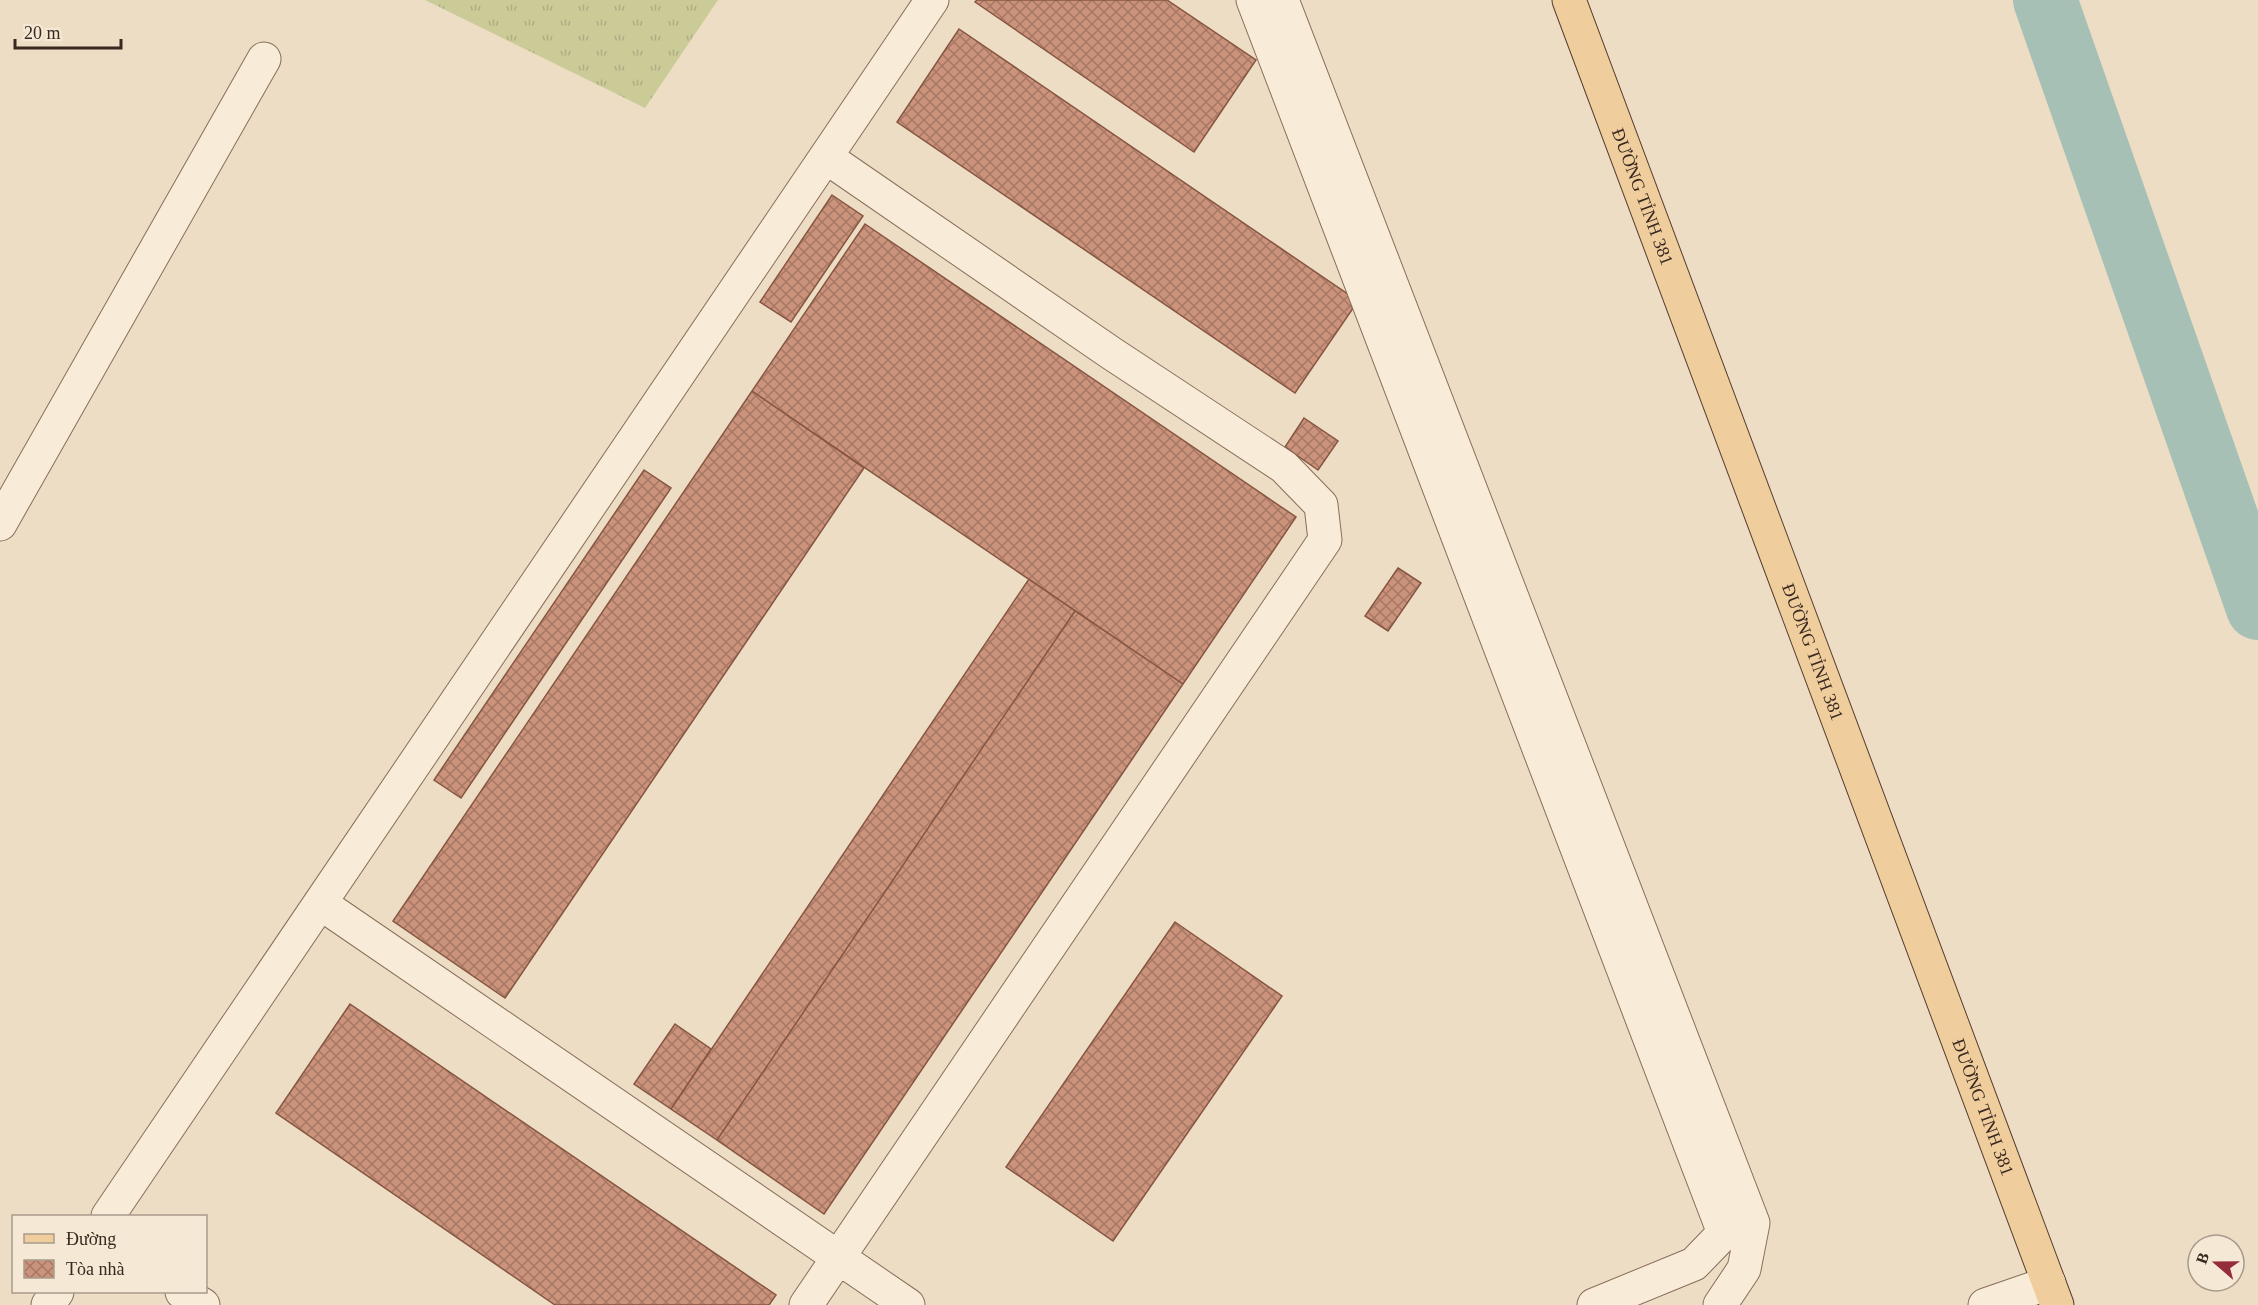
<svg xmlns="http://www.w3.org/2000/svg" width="2258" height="1305" viewBox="0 0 2258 1305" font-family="'Times New Roman',serif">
<defs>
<pattern id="grass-tufts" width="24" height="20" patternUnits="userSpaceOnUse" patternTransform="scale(1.5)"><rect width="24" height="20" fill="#cbcb98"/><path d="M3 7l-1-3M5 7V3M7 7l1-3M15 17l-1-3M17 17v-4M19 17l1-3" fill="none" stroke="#afae83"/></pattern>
<pattern id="building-cross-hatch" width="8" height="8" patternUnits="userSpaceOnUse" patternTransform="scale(1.5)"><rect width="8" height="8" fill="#cb937b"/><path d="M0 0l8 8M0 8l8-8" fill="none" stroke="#a67864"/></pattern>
</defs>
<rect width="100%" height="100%" fill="#edddc4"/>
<path fill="url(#grass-tufts)" d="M425,0h293l-73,108z"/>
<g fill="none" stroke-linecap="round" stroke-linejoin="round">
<path stroke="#a6c0b6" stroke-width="64" d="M2045,0l213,608"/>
</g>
<path fill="url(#building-cross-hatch)" stroke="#865541" stroke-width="1.5" d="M977,0h190l89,60 -62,92 -219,-150z
M959,29l399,272 -63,92 -398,-271z
M832,195l31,21 -72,106 -31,-20z
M865,224l431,293 -113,167 -431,-293z
M752,391l112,77 -359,530 -112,-77z
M1304,418l34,23 -20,29 -33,-23z
M644,470l27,18 -210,310 -27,-18z
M1398,568l23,15 -33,48 -23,-15z
M1029,579l46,32 -358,529 -46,-31z
M1075,611l108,73 -359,530 -107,-74z
M1175,922l107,74 -169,245 -107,-74z
M350,1004l426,291 -7,10h-214l-279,-192z
M675,1024l36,25 -40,60 -37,-25z"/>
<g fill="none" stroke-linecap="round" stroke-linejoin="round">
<defs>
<path id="minor" d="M1253,0l471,1233 -30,31 -100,41
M1282,0l471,1223 -9,46 -24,36
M0,524l264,-465
M320,903l588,402
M108,1216l824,-1216
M182,1292l21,13
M48,1305l9,-13
M806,1305l519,-765 -4,-35 -37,-38 -173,-114 -285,-196
M1985,1305l64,-22"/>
<g id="major">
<path id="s1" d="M1569,0l488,1305"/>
</g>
</defs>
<use href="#minor" stroke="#886e5b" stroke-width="35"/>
<use href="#major" stroke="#553d2f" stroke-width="35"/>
<use href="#minor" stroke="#f8ebd8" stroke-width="33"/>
<use href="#major" stroke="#efcd9d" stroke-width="33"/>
</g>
<g text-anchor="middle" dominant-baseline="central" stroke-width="5" stroke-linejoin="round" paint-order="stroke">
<g font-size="18" fill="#38281f" stroke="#f5e8d4">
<text stroke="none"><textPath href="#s1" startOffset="210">ĐƯỜNG TỈNH 381</textPath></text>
<text stroke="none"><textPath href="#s1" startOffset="696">ĐƯỜNG TỈNH 381</textPath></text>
<text stroke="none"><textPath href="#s1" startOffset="1182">ĐƯỜNG TỈNH 381</textPath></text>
</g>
</g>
<rect x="12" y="1215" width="195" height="78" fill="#f5e8d4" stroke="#a99b8c" stroke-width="1.5"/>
<rect x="24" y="1234" width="30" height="9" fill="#efcd9d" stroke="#a99b8c" stroke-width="1.5"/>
<text x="66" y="1245" font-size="18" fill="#38281f">Đường</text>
<rect x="24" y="1260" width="30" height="18" fill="url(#building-cross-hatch)" stroke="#a99b8c" stroke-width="1.5"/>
<text x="66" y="1275" font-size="18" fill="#38281f">Tòa nhà</text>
<g transform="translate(2216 1263) rotate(290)"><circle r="28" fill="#f5e8d4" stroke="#a99b8c" stroke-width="1.5"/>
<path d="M0-4.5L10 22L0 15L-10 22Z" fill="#952c39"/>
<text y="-9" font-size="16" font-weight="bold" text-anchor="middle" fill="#38281f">B</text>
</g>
<path d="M15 39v9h106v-9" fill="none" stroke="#38281f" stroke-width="3"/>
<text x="24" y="39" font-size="18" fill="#38281f" stroke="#f5e8d4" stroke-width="4.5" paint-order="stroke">20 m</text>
</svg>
